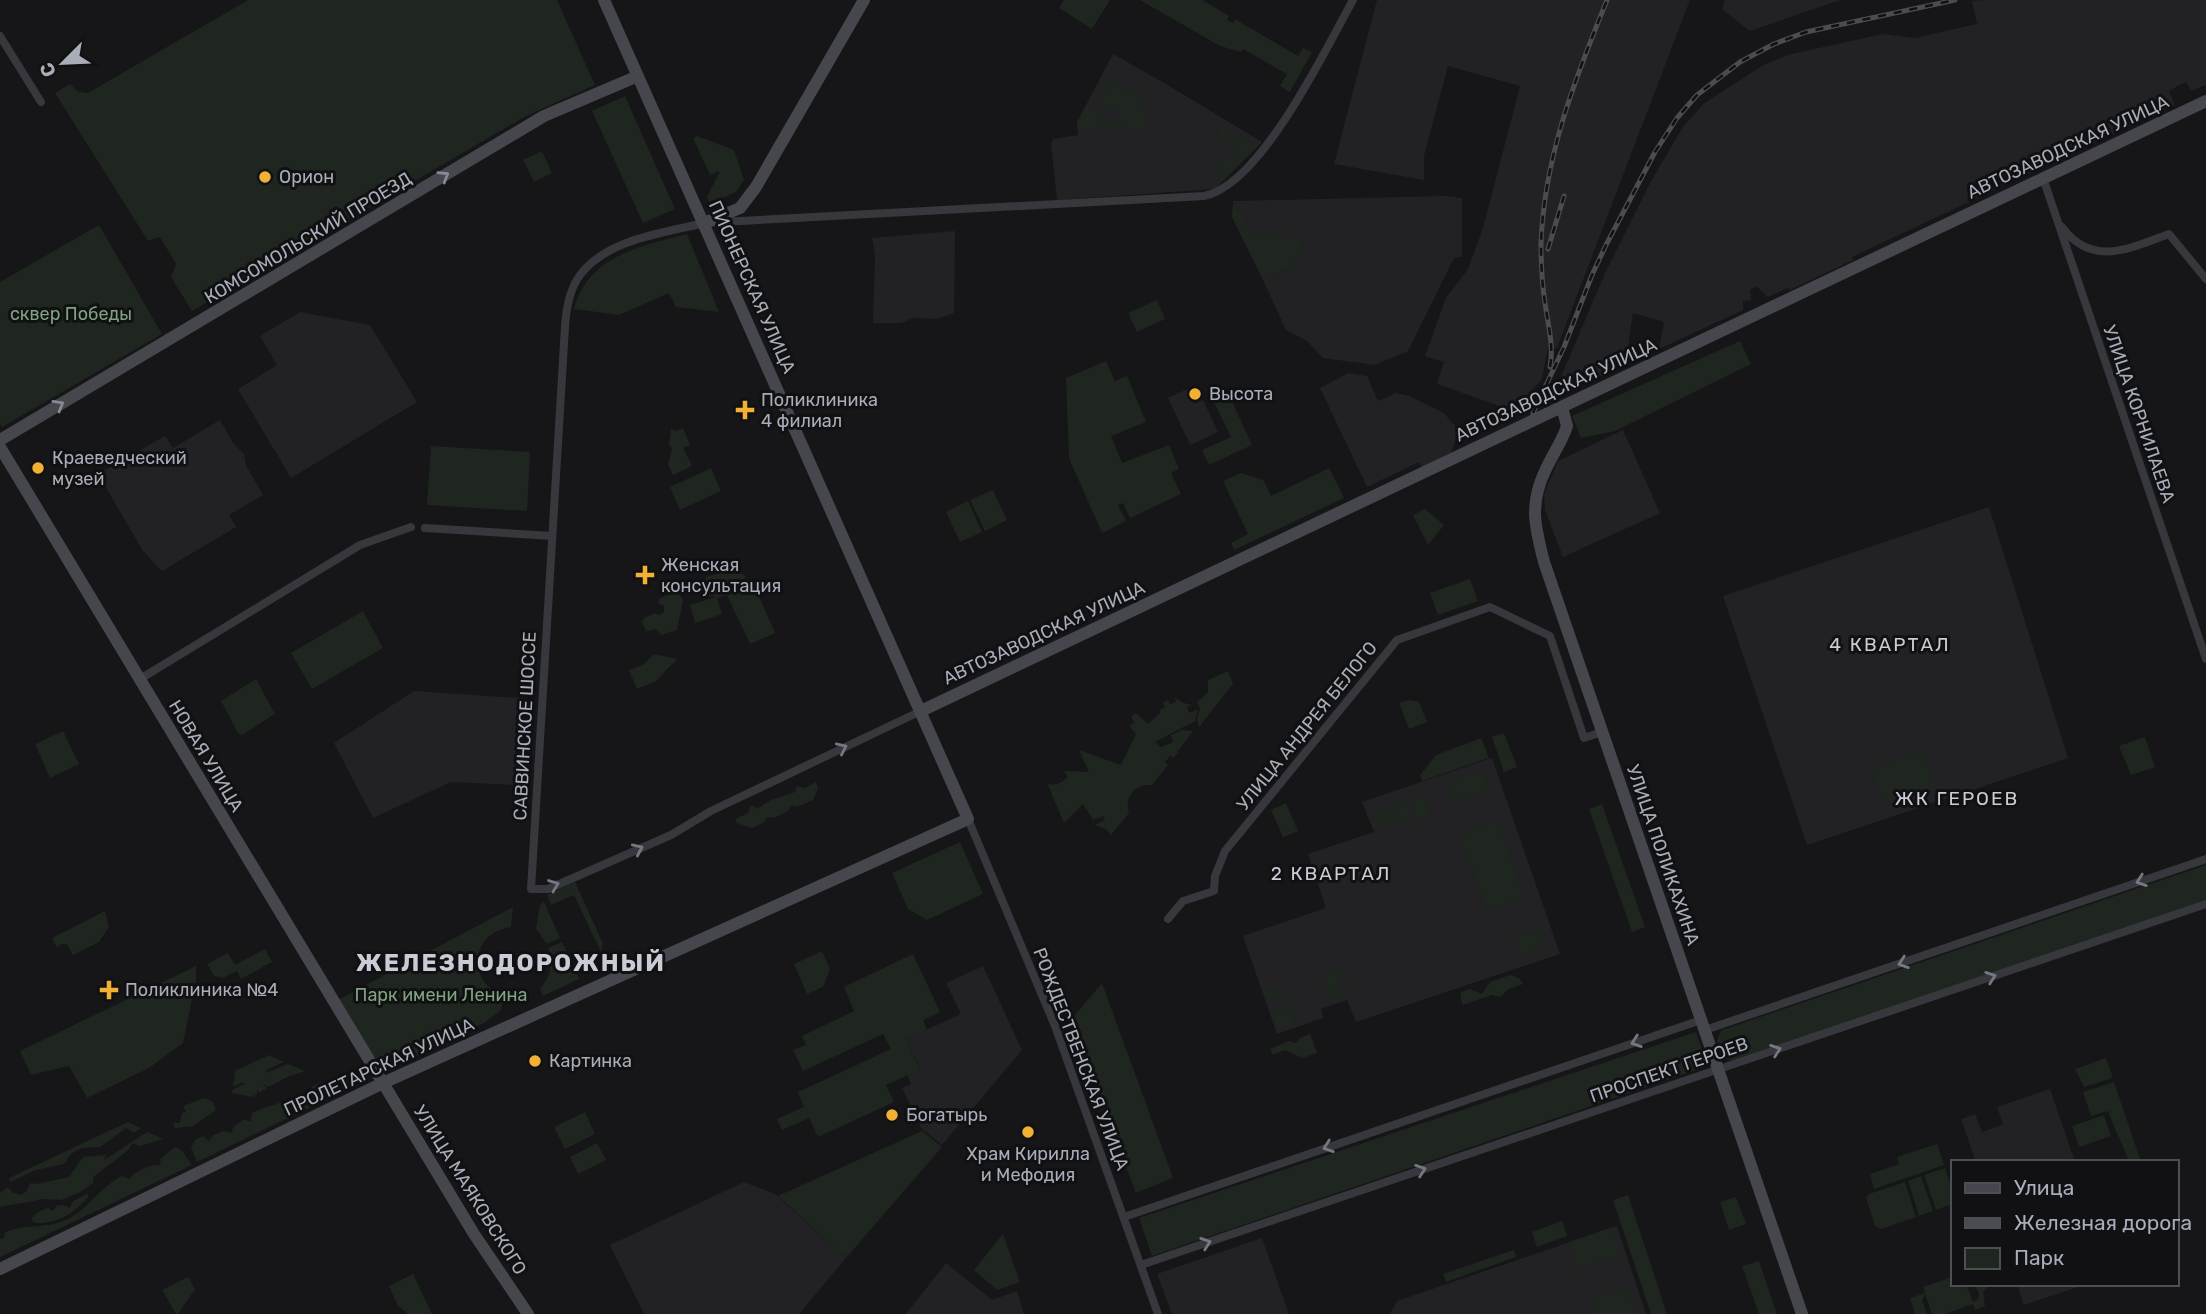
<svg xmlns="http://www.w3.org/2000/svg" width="2206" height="1314" viewBox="0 0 2206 1314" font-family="Rubik,sans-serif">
<rect width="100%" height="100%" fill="#161618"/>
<path fill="#222225" d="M1377,0h313l-133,348 -9,-1 -6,32 -28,32 -77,-27 7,-22 -19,-6 21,-58 22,-29 15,-41 37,-142 -72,-20 -24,90v24l-90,-16z
M1725,0h115l-90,31 -28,-22z
M1984,0h222v85l-15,6 -5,-9 -9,4 -8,6 6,13 -323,152 1,3 -63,30 -2,-2 -20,9 -11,-10 -4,1 -3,2 1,10 -8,1v9l-84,39 5,-27 -31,-9 -6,41 3,8 -53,25 -19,-3 47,-111 46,-92 32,-54 20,-23 59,-38 25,-11 96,-21 32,4 62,-14 -5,-23z
M1113,54l53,30 96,58 -47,47 -158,11 -6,-56 2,-5 25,-4 -1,-13z
M1445,196l17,2v59l-8,1 -46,93 -33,14 -52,-7 -16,-17 -21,-11 -24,-52 32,-11 -40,-32 -21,-34z
M955,231l-1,82 -18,6 -23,-1 -12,5h-28l2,-67 -3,-18z
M300,312l70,13 47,77 -126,76 -53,-89 39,-24 -17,-29z
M1349,373l18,3 11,25 18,-8 13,3 35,17 15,18 -9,24 -28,13 -3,-6 -52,25 -47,-99z
M1187,389l7,15 9,-4 15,32 -28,13 -22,-47z
M220,420l13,23 11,11 2,11 17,30 -34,20 7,12 -74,44 -19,-20 -45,-77 67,-38 8,12z
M1623,430l37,83 -97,44 -18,-47 -1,-16 14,-33z
M1989,507l79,251 -261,87 -84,-249z
M414,691l105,7 -4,87 -64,-3 -78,36 -39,-75z
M1492,758l68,196 -204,68 -9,-22 -26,9 2,9 -46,16 -34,-98 83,-28 -18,-54 66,-22 -12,-30z
M983,966l39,84 -80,95 -21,-17 -19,-40 9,-4 -4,-9 13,-6 -14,-30 55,-25 -15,-31z
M2050,1089l25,73h-99l-15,-43 14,-5 7,18 19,-7 2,-1 -6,-17z
M744,1182l31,12 71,64 -47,56h-155l-34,-69z
M1617,1226l29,88h-256l7,-13z
M1262,1238l27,76h-117l-15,-40z
M946,1263l46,37 25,-9 7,23h-118z
M2017,1284h70l-63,21z"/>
<path fill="#1e261f" d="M248,0h309l38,85 -69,31 -334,195 -21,-34 5,-13 -16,-27 -12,4 -93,-148 15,-9 9,8 9,1z
M1064,0h46l-18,29 -33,-21z
M1140,0h62l27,16 -2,4 6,3 2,-4 63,37 5,-8 9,4 -22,40 -10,-6 7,-12 -44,-25 -2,3 -21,-6z
M1103,78l28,14 4,-6 9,5 -9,17h10l2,20 -18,2v-4l-12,-7 3,-6 -20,-11 5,-10 -7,-5z
M625,96l50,113 -32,14 -51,-112z
M1086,106l36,20 -44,4 -1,-8z
M1218,123l39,24 -36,35 -6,-6 6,-10v-8l13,-1v-15h-14z
M697,136l37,14 10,30 -8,12 -26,12 -3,-7 13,-26 -10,4 -17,-37z
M542,151l10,22 -18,9 -11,-22z
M1233,201l21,34 46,3 3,7 -9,22 -32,11 -30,-61z
M99,225l63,109 -160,93 -2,-3v-142z
M687,234l32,78 -43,-5 -7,-14 -50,22 -45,-6c14,-53 66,-63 113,-75z
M1157,300l8,19 -28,13 -9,-19z
M1740,341l11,23 -136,67 -34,7 -9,-22z
M1106,361l9,20 12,-5 19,46 -35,14 11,27 47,-18 10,24 -8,4 10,21 -51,24 -7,-15 -5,2 8,16 -24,12 -33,-75 -3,-80z
M1229,395l23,50 -43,20 -7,-15 29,-13 -17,-35z
M683,428l7,17 -7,3 9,18 -19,9 -5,-11 4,-15 -3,-4 2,-16 6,2z
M431,446l99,6 -3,59 -100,-6z
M711,468l10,23 -41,19 -10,-23z
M1329,468l15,30 -110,52 -3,-7 17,-9 -25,-53 18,-8 22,7 8,16z
M993,490l14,30 -22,11 -15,-31z
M968,501l14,31 -22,10 -14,-30z
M1425,509l19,16 -16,20 -15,-30z
M730,570l15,5v7l-8,5 15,-7 23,53 -25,11 -23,-49 -10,3 5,16 -27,9 -5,-18 26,-8 -22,-3v-5l11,-6 1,-6z
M1470,579l8,22 -40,14 -8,-22z
M672,592l8,3 3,6 -6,29 -16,5 -5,-6 -10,2 -4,-9 2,-4 11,-5 4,2 5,-3v-6l-6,-3 1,-4z
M363,611l20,37 -71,41 -21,-36z
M654,654l23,5 -21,22 -19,8 -8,-19 14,-5z
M1228,671l5,13 -34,43 -2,-10 3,-8 -3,-7 11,-10v-12z
M256,679l19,35 -33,21 -4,-2 -17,-32z
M1174,697l10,6 8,2 -5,2 2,6 9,-4 -3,12 -40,21 6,5 12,-5 -2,-7 11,-5 11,1 -15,20 -2,-3 2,5 -5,5 -3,-2 -5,6 3,3 -16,20c-17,-1 -28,11 -23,28l-18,22 -5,-6 -11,-4 10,-5 -2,-4 -10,4 -10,-16 -19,19 -17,-40c8,4 14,0 21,-6l-4,-6 25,1 -10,-22 42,15 15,-31 -7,-8 5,-3 -3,-7 5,-3 12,11 12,-11 -1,-3 6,-3 -2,-5 5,-2 2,4 6,-2z
M1409,700l10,2 8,20 -18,7 -10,-26z
M63,731l16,33 -29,14 -15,-34z
M1504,733l13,34 -13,5 -12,-35z
M2145,737l10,30 -24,8 -12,-29z
M1481,738l8,20 -67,23 -2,-6 16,-20z
M1924,751l11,34 -52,17 -11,-34z
M1482,770l7,20 -34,12 -7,-20z
M816,782l2,6 -5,12 -16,7 -3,-1 -4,1 -2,4 -12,6 -10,1 -1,4 -13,6 -15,-5 -2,-4 13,-6 2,-7h4l3,3 14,-9 24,-8 2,-6 8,2z
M1424,794l5,22 -37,8 -1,-3v4l-18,4 -2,-10 7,-2 -3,-12 11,-2 3,12 8,-2 -3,-12 11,-2 4,15v-3l7,-2 -3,-12z
M1286,803l12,28 -15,6 -12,-27z
M1602,804l43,123 -13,5 -43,-123z
M1497,821l27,76 -37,13 -28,-75z
M960,842l23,52 -56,26 -19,-11 -16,-36z
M2206,865v35l-473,161c-16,-4 -20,-18 -11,-31z
M575,882l28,62 -2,8 -27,-57 -23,10 -4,-10z
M544,902l16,36 -13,6 -11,-15 4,-24z
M513,907l-2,20c-40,5 -46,55 -7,68l-3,15 -17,13 -83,41c-30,9 -50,-43 -63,-64z
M105,911l4,16 -10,15 -26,13 -6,-11h-6l-4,4 -5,-10z
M1539,929l7,19 -25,8 -6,-19z
M562,942l17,37 -36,17 -3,-7c11,-13 13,-24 8,-41z
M265,949l7,13 -31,17 -4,-8 -14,7 -9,-2 -7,-12 21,-11 7,12z
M822,951l8,18 -7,18 -16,7 -13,-30z
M913,954l27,58 -17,8 4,10 -21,9 14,31 -34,15 8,17 -76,35 -9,-19 -27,12 -5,-11 27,-12 -6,-15 93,-43 -8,-15 -80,37 -10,-21 13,-5 -4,-9 52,-25 -10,-24z
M1342,962l4,10 -10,4 4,14 11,-4 3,7 -22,8 -9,-27z
M196,966v14l-13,63 -34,25 -62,30 -18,-32 -38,9 -11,-24z
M1510,975l9,3 4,6 -14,5 -9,8 -8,-2 -29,10 -3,-9 1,-4 9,-3 12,5 8,-12z
M1102,983l71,195 -37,15 -66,-172z
M1263,984l15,7 1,4 5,-2 11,30 -17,6 -5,-14 12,-5 -4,-12 -12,4z
M1696,1032l12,34 -556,190 -13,-38z
M1310,1034l7,19 -15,5 -17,-8 -12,5 -3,-6 19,-8 7,2 4,-5z
M269,1055l15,7 -18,8v3l22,-9 17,7 -18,6 -18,10 -6,-3 4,4 -8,5 -2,-5v6l-5,3 -20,-4v-3l12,-6 -1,-2 -10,5 2,-16z
M2106,1058l7,20 -29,9 -9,-18z
M343,1076l11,10 -157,76 -6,-14 4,-8 8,-4 6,5 4,-6 11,-4 7,2 3,-7 9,-6 8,1 1,-8c16,-8 33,-10 49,-19l7,3 4,-5 -1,-5c12,-8 20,-4 32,-11z
M2114,1082l27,80h-12c-6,-18 -15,-33 -21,-51l-17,5 -8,-24z
M205,1098l8,4 3,8 -23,16 -18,2 -2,-5h7l2,-10 4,-1 -3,-6z
M585,1112l10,22 -30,15 -11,-22z
M2104,1115l7,21 -32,11 -7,-21z
M128,1122l13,6 -7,5 -8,-5 -26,19 -19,1 -10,6 -7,10 -28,6 -26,12 -1,-4z
M922,1131l20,16 -96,111 -68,-62z
M147,1132l16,7 -23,7 -7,-3c-9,14 -27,22 -40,35v5l-13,9 -19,8 -17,-1 -44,8v-14l8,-6 5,6 8,2 6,-4 3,-8 7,1 32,-7 14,-20 23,-2 -2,5z
M597,1143l9,17 -28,14 -8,-17z
M1937,1144l7,21 -70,24 -4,-15 29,-10 -2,-7z
M175,1147l7,4 10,14 -192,92v-18l4,-1 1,-6c23,-9 42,-2 65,-14 20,-11 31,-32 52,-42l7,3c9,-9 18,-14 31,-14l1,-7z
M1945,1168l7,22v14l-16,6 -12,-35z
M1921,1176l12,35 -14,5 -11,-35z
M1905,1182l11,35 -35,12 -6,-3 -9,-28 3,-4z
M87,1194l2,2c-15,17 -30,28 -54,27l-4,-3c2,-6 11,-10 17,-12l5,3 3,-5 7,-1 7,3 3,-7z
M1628,1195l39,119h-16l-38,-114z
M1736,1197l10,27 -17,6 -9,-28z
M1562,1221l5,15 -30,11 -5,-15z
M1613,1227l9,27 -44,15 -9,-27z
M1003,1234l17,48 -23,8 -23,-20z
M1514,1250l2,7 -70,25 -3,-8z
M1759,1261l18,53h-18l-17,-48z
M413,1274l19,40h-24l-10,-8 -9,-20z
M188,1277l7,12 -17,25h-2l-14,-24z
M1952,1277v7h14l7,18 5,-3 1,-6 -5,-9h16l-7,8 2,14 -10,4 -2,-6 -28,10h-13l-7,-20 -3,6 5,14h-12l-5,-16 15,-5 -2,-6z
M1627,1287l9,27h-40l-5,-15z"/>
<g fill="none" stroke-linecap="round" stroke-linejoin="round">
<path stroke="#37383d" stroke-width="8" d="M0,36l41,66
M2043,178l163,481
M2062,227c30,41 69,21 107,7l37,45
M425,528l127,8
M140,679l220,-134 51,-18
M921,711l-210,100 -40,24 -123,54h-17l34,-562c1,-17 4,-37 15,-52 27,-36 84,-42 124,-52l500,-27c57,-11 121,-146 149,-196
M968,819l87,207 103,288
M1168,919l15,-18 31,-10 1,-15 10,-25 172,-211 93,-33 60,29 34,102 18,-6
M1705,1030l501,-171
M1124,1217l577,-197
M1141,1265l1065,-361"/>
<path stroke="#45474d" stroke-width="12" d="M704,223l36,-15 16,-21 108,-187
M1562,407l5,19c-5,16 -15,29 -22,45 -16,34 -10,56 -1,91l258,752
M0,440l544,-324 94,-40
M0,447l474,787 54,80
M921,711l1285,-610
M0,1269l383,-186 585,-264 -364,-819"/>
<defs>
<path id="rail" d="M1548,249l16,-53
M1550,367c4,-22 -2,-42 -5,-64 -3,-20 -4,-39 -4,-59 3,-87 34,-165 66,-244
M1533,413l31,-66 28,-72 14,-30 49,-93 22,-34 20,-23 43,-33 34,-18 32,-12 149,-32"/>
</defs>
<use href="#rail" stroke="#4a4c52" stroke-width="5"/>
<use href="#rail" stroke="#111113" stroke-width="2.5" stroke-dasharray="8" stroke-linecap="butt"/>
</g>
<defs><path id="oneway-chevron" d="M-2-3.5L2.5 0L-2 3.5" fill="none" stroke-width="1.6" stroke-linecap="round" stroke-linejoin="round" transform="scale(1.75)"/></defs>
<g stroke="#858993">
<use href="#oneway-chevron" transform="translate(444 176) rotate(-31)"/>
<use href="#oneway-chevron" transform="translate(59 405) rotate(-30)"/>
</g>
<g stroke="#757881">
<use href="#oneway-chevron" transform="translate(842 748) rotate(-25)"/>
<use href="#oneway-chevron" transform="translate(638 849) rotate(-24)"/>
<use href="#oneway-chevron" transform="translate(2141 881) rotate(161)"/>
<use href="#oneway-chevron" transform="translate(554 885) rotate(-21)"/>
<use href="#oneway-chevron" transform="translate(1903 963) rotate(161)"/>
<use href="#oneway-chevron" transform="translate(1991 977) rotate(-19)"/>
<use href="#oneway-chevron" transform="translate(1636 1042) rotate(161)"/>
<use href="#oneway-chevron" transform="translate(1776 1050) rotate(-19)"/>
<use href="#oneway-chevron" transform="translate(1328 1147) rotate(161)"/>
<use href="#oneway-chevron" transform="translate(1421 1170) rotate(-19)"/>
<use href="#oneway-chevron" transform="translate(1206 1243) rotate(-19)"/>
</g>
<g fill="#f2b134" stroke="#111113" stroke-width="2.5">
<circle cx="265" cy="177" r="7"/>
<circle cx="1195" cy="394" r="7"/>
<path d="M741.5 399.5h7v7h7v7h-7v7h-7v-7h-7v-7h7z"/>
<circle cx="38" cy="468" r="7"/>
<path d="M641.5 564.5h7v7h7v7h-7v7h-7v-7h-7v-7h7z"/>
<path d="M105.5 979.5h7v7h7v7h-7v7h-7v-7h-7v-7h7z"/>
<circle cx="535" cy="1061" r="7"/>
<circle cx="892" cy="1115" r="7"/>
<circle cx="1028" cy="1132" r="7"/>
</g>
<g text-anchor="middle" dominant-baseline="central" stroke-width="6" stroke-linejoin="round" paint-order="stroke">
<g font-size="18" fill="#a8adb8" stroke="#111113">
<text transform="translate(2068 147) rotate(-25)">АВТОЗАВОДСКАЯ УЛИЦА</text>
<text transform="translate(308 238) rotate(-31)">КОМСОМОЛЬСКИЙ ПРОЕЗД</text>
<text transform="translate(752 287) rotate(66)">ПИОНЕРСКАЯ УЛИЦА</text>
<text transform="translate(1556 390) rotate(-25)">АВТОЗАВОДСКАЯ УЛИЦА</text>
<text transform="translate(2139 414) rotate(71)">УЛИЦА КОРНИЛАЕВА</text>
<text transform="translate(1044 633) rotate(-25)">АВТОЗАВОДСКАЯ УЛИЦА</text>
<text transform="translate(525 726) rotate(-87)">САВВИНСКОЕ ШОССЕ</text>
<text transform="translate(1307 726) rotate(-51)">УЛИЦА АНДРЕЯ БЕЛОГО</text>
<text transform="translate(206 756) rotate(59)">НОВАЯ УЛИЦА</text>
<text transform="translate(1663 855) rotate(71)">УЛИЦА ПОЛИКАХИНА</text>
<text transform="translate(1081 1059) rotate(69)">РОЖДЕСТВЕНСКАЯ УЛИЦА</text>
<text transform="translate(379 1067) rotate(-25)">ПРОЛЕТАРСКАЯ УЛИЦА</text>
<text transform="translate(1669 1070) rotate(-19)">ПРОСПЕКТ ГЕРОЕВ</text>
<text transform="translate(470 1190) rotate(58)">УЛИЦА МАЯКОВСКОГО</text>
</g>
<g font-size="18" fill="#a8adb8" stroke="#111113" text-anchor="start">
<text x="279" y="177">Орион</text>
<text x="1209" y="394">Высота</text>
<text x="761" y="400">Поликлиника<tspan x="761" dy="21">4 филиал</tspan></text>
<text x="52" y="458">Краеведческий<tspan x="52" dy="21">музей</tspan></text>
<text x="661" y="565">Женская<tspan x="661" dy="21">консультация</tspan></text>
<text x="125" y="990">Поликлиника №4</text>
<text x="549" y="1061">Картинка</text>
<text x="906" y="1115">Богатырь</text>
<text x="1028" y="1154" text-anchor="middle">Храм Кирилла<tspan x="1028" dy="21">и Мефодия</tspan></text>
</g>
<g font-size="18" fill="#7fa381" stroke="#111113">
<text x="71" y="314">сквер Победы</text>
<text x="441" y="995">Парк имени Ленина</text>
</g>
<g font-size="19" letter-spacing="2" fill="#c9ccd4" stroke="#111113">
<text x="1890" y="644">4 КВАРТАЛ</text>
<text x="1957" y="798">ЖК ГЕРОЕВ</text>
<text x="1331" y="873">2 КВАРТАЛ</text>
</g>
<g font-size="24" font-weight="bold" letter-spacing="2" fill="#c9ccd4" stroke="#111113">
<text x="511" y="963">ЖЕЛЕЗНОДОРОЖНЫЙ</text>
</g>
</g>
<rect x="1951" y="1160" width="228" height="126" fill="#111113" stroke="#4d4f55" stroke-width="2"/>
<rect x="1965" y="1183" width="35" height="10" fill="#45474d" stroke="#4d4f55" stroke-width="2"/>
<text x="2014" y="1195" font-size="21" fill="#a8adb8">Улица</text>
<rect x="1965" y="1218" width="35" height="10" fill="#4a4c52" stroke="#4d4f55" stroke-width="2"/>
<text x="2014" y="1230" font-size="21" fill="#a8adb8">Железная дорога</text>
<rect x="1965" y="1248" width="35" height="21" fill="#1e261f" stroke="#4d4f55" stroke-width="2"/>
<text x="2014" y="1265" font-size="21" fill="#a8adb8">Парк</text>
<g transform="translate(63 63) rotate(246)" stroke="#111113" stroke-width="5" paint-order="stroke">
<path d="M0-5L12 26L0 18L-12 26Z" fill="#a8adb8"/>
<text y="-10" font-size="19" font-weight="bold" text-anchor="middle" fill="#a8adb8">С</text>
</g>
</svg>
